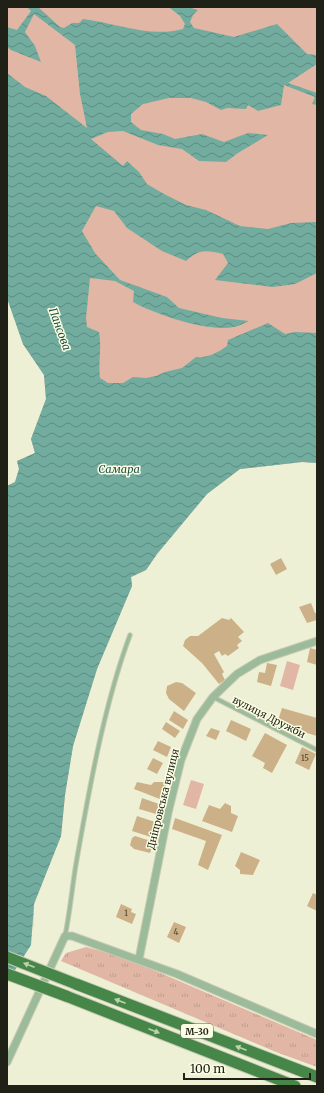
<svg xmlns="http://www.w3.org/2000/svg" width="324" height="1093" viewBox="0 0 324 1093" font-family="Merriweather,serif">
<defs>
<pattern id="grass-tufts" width="24" height="20" patternUnits="userSpaceOnUse"><rect width="24" height="20" fill="#e1b6a4"/><path d="M3 7l-1-3M5 7V3M7 7l1-3M15 17l-1-3M17 17v-4M19 17l1-3" fill="none" stroke="#c19c8c"/></pattern>
<pattern id="water-waves" width="16" height="10" patternUnits="userSpaceOnUse"><rect width="16" height="10" fill="#72ac9f"/><path d="M0 5q4-4 8 0t8 0" fill="none" stroke="#5d8c81"/></pattern>
</defs>
<rect width="100%" height="100%" fill="#eef0d6"/>
<path fill="url(#grass-tufts)" d="M86,947l37,10 194,83v27l-41,-15 -215,-91 5,-8z"/>
<path fill="#e1b6a4" d="M7,7h310v456l-15,-1 -62,7 -33,25 -50,60 -11,16 -15,7 1,9 -35,83 -24,77 -8,49 -4,41 -27,68 -1,27 -26,-445 8,-4 4,-13 -2,-8 18,-8 -4,-14 15,-40 -2,-24 -21,-31 -16,-46z
M287,661l13,4 -7,25 -13,-4z
M191,780l13,4 -8,25 -13,-4z"/>
<path fill="url(#water-waves)" d="M27,7h11l22,20 4,1 8,-5h7l4,-4c33,4 66,19 100,10l2,-5 -5,-8 -10,-8 18,-1 10,3 -5,5 -3,7 4,6 40,9 43,-13 30,30 10,1v9l-29,19 29,10v12l-5,-1 3,-7 -31,-12 -3,20 -23,6 -10,-6 -2,4 -19,-1 -6,2 -15,-8 -15,-4h-22l-26,6 -12,10v8l10,8 22,4 12,5 27,-5 22,8 24,-9 20,2 -30,18 -12,9 -27,-1 -17,-12 -24,-4 -35,-14 -15,1 -17,7 32,27 4,-5 12,11 8,12 17,10 22,11 20,5 34,16 28,3 23,-6 26,-1v51l-22,11 -22,3 -58,-7 13,-17 -5,-9c-17,-4 -24,-5 -37,7l-24,-10 -35,-23 -13,-17 -18,-5 -14,25 13,22 25,27 47,17 12,11 43,10 27,3c-5,2 -10,5 -15,6 -27,5 -77,-12 -101,-25l1,-11 -19,-10 -25,-3 -4,40 1,9 12,5c3,16 -1,30 1,46l8,5h15l10,-6 13,1 10,-2 9,-4 17,-4 14,-11c12,1 21,-4 31,-11l1,-6 40,-17 17,11 10,-2 22,1v130l-15,-1 -62,7 -33,25 -50,60 -11,16 -15,7 1,9 -35,83 -24,77 -8,49 -4,41 -27,68 -3,41 -24,38v-497l8,-4 4,-13 -2,-8 18,-8 -4,-14 15,-40 -2,-24 -21,-31 -16,-46v-225l18,14 21,9 41,32 -7,-34 -5,-49 -41,-31 -9,18 10,14 6,16 -30,-12 -4,-3v-20l10,3 14,-19z"/>
<path fill="#ccb087" d="M281,558l6,11 -11,6 -6,-11z
M311,603l4,10h2v7l-10,3 -8,-16z
M222,618l7,2 2,-2 13,14 -6,5 4,4 -5,4 2,3 -11,8 -3,-2 -3,2 -3,-5 -5,3 10,18 -2,2 3,6 -6,4 -17,-21 -19,-17 2,-6 5,-4h8z
M310,648l7,2v15l-10,-3z
M267,663l10,2 -6,21 -14,-4 2,-10 6,1z
M176,682l6,1 14,10 -12,18 -15,-12 -3,-6 1,-7z
M282,708l35,10v18l-40,-12z
M174,711l14,9 -5,9 -14,-9z
M231,720l20,9 -5,12 -20,-10z
M166,722l14,9 -5,7 -13,-9z
M211,728l9,3 -4,9 -10,-4z
M265,733l22,12 -15,28 -9,-5 2,-5 -13,-7z
M158,741l13,6 -4,10 -14,-7z
M302,747l14,7 -7,16 -14,-7z
M153,758l10,5 -6,11 -10,-5z
M137,782l14,3 3,-3h12l-1,19 -31,-12z
M142,798l17,6 -3,10 -17,-5z
M225,803l6,3v7l7,3 -6,16 -30,-11 7,-16 11,4z
M137,816l21,7 -4,15 -22,-7z
M175,818l47,17 -14,35 -10,-5 8,-24 -34,-12z
M135,836l19,6 -4,11 -16,-4 -4,-4 2,-7z
M241,852l19,8 -7,15 -13,-1v-4l-5,-4z
M313,893l4,2v16l-10,-5z
M121,904l11,5 -1,3 5,2 -4,10 -16,-7z
M174,922l12,5 -7,16 -12,-6z"/>
<g fill="none" stroke-linecap="round" stroke-linejoin="round">
<defs>
<path id="service" d="M213,697l104,53
M65,936c5,-24 7,-48 11,-72 13,-74 28,-159 54,-229"/>
<path id="minor" d="M139,959l29,-146 13,-53 16,-41 16,-22 24,-23 23,-14 57,-19
M7,1062l58,-126h7l105,38 140,60"/>
<path id="trunk" d="M76,984l241,93
M66,996l229,90"/>
</defs>
<use href="#service" stroke="#c9cbb3" stroke-width="5.5"/>
<use href="#minor" stroke="#c9cbb3" stroke-width="9"/>
<use href="#trunk" stroke="#c9cbb3" stroke-width="13"/>
<use href="#service" stroke="#9cbb9b" stroke-width="3.5"/>
<use href="#minor" stroke="#9cbb9b" stroke-width="7"/>
<use href="#trunk" stroke="#468648" stroke-width="11"/>
<defs>
<path id="trunk-bridge" d="M7,957l69,27
M7,974l59,22"/>
</defs>
<use href="#trunk-bridge" stroke="#c9cbb3" stroke-width="13" stroke-linecap="butt"/>
<use href="#trunk-bridge" stroke="#468648" stroke-width="11"/>
</g>
<defs><path id="oneway-solid" d="M-6-.8H1V-3.2L6.5 0L1 3.2V.8H-6Z"/></defs>
<g fill="#bcd3ad">
<use href="#oneway-solid" transform="translate(29 965) rotate(-159)"/>
<use href="#oneway-solid" transform="translate(120 1001) rotate(-159)"/>
<use href="#oneway-solid" transform="translate(154 1031) rotate(21)"/>
<use href="#oneway-solid" transform="translate(241 1048) rotate(-159)"/>
</g>
<g text-anchor="middle" dominant-baseline="central" stroke-width="3" stroke-linejoin="round" paint-order="stroke">
<g font-size="8" fill="#4a4432">
<text x="305" y="758">15</text>
<text x="126" y="913">1</text>
<text x="176" y="932">4</text>
</g>
<rect fill="#fbfde3" stroke="#616254" stroke-width="1" x="181" y="1024" width="32" height="14" rx="3"/>
<g font-size="9" font-weight="bold" fill="#1f2016">
<text x="197" y="1031">М-30</text>
</g>
<g font-size="10" fill="#1f2016" stroke="#fbfde3">
<text transform="translate(269 717) rotate(27)">вулиця Дружби</text>
<text transform="translate(163 799) rotate(-76)">Дніпровська вулиця</text>
</g>
<g font-size="11" font-style="italic" fill="#1f5147" stroke="#fbfde3">
<text transform="translate(60 329) rotate(70)">Пансова</text>
<text x="119" y="469">Самара</text>
</g>
</g>
<rect width="324" height="1093" fill="none" stroke="#1f2016" stroke-width="16"/>
<path d="M184 1073v6h126v-6" fill="none" stroke="#1f2016" stroke-width="2"/>
<text x="190" y="1073" font-size="12" fill="#1f2016" stroke="#fbfde3" stroke-width="3" paint-order="stroke">100 m</text>
</svg>
